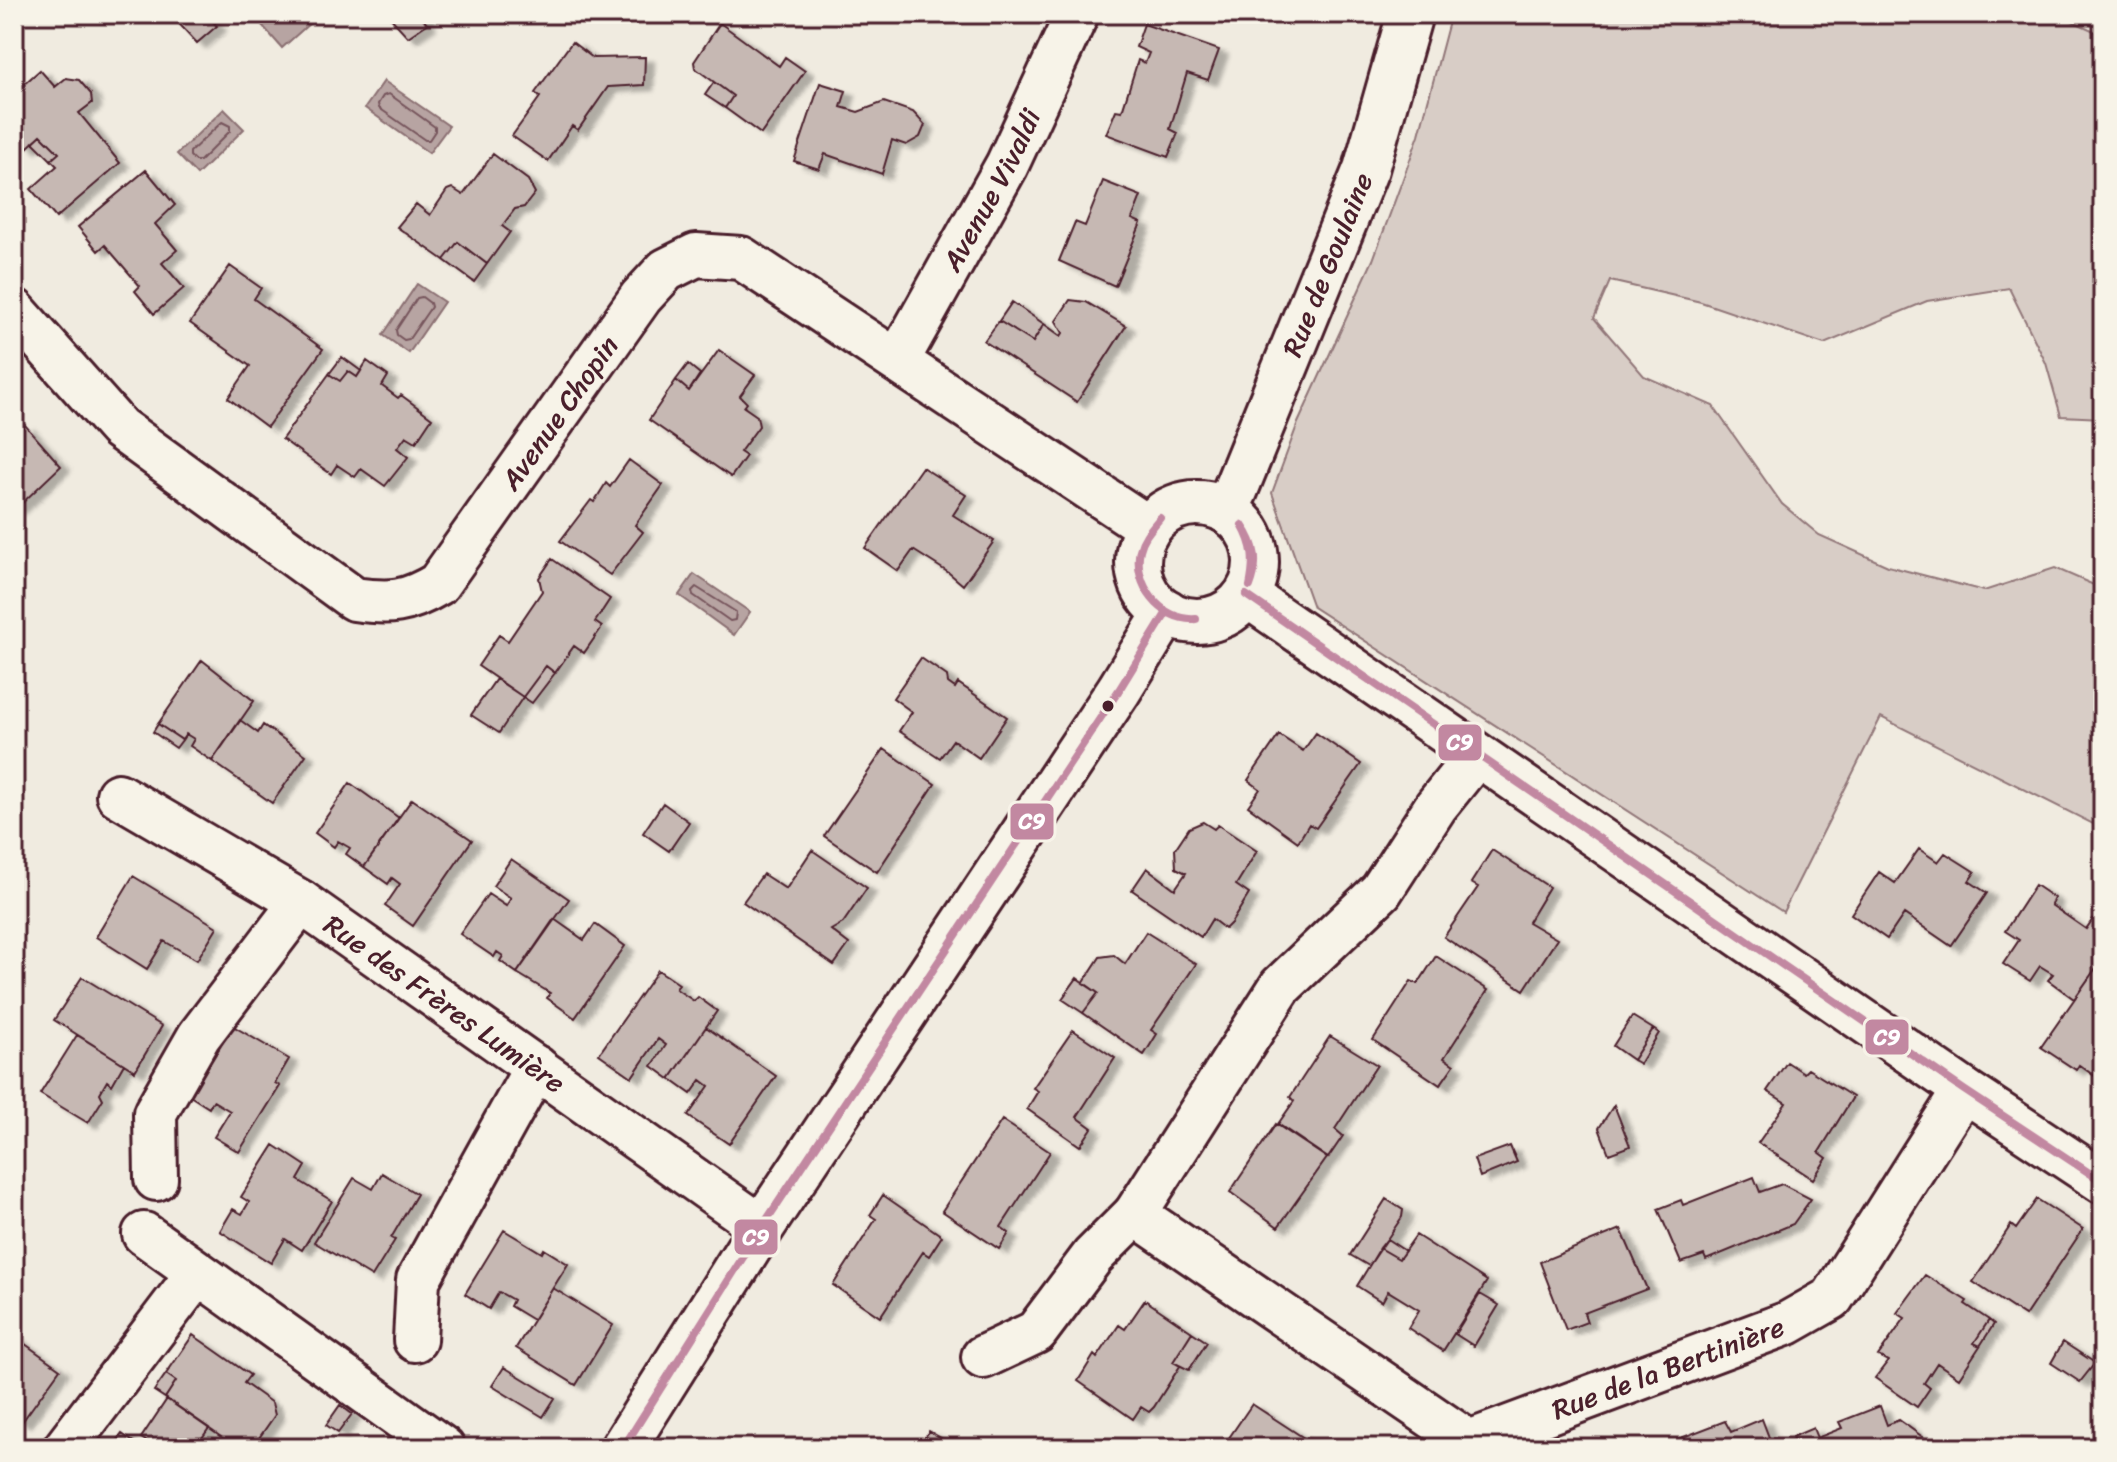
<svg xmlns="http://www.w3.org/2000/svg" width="2117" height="1462" viewBox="0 0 2117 1462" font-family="Sriracha,sans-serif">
<defs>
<filter id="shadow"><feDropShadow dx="9" dy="5" stdDeviation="2" flood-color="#0004"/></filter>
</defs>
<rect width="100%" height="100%" fill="#f0ebe0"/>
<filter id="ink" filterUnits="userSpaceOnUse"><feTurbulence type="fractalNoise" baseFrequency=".0125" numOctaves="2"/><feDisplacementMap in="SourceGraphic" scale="16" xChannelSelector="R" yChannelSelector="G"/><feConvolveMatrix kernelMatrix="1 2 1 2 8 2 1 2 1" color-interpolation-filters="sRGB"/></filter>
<g filter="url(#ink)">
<path fill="#d8cdc6" stroke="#917678" stroke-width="2" d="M1451,14h606l46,21v383l-42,-2 -15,-53 -37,-75 -82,13 -103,43 -123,-42 -91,-21 -16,37 50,58 69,30 69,98 37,31 69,31 96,25 71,-23 48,21v240l-222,-112 -98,195 -470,-305 -41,-114 26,-70 75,-163 46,-125z"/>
<path fill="#b7a4a2" stroke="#8b6f72" stroke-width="2" d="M274,14h46l-38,34 -20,-23z
M384,81l65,45 -20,27 -64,-45z
M224,109l20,20 -47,46 -20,-21z
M417,284l27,18 -35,51 -26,-18z
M694,574l56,38 -16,23 -55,-40z"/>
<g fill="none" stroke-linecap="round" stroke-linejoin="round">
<path stroke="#76545b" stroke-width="2" d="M389,94l46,33v4l-6,9h-4l-46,-32 -1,-4 5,-8z
M222,122l8,4v5l-30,30h-5l-5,-5v-4z
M422,297l8,6 1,4 -22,32 -5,1 -7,-5 -1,-5 21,-32z
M696,587l40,25 -1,8 -5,1 -37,-26 -1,-4z"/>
</g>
<path fill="#c6b8b3" stroke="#4a1f2b" stroke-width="2" filter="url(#shadow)" d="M170,14h36l11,12 -20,17z
M387,14h43l-7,5 4,5 -19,13z
M720,23l59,43 6,-9 20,14 -44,63 -36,-26 8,-12 -38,-28 -1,-6z
M1144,24l75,26 -11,30 -21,-7 -17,56 8,4 -10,24 -62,-23 10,-24 6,1 16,-51 7,3 4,-10 -13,-6z
M572,42l21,16 52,-1 -1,28 -36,2 -30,43 -6,-4 -24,35 -36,-25 28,-39 -5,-4z
M40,70l15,17 11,-9 13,2 12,14 1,9 -13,10 41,50 -64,55 -25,-29 26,-23 -6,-6 8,-7 -18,-18 -14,13 -13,-17v-38z
M714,82l19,14 -8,12 -20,-13z
M820,83l26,8 -5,16 17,5 26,-10 29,10 12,13 -5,12 -14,8 -14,-5 -10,34 -57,-20 -6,15 -25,-8z
M41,135l18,18 -8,7 -18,-18z
M493,154l35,26 7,13 -11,14 -9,2 -13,17 8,6 -23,32 -29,-22 -14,18 -47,-33 19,-23 14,11 17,-25 5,-2 11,7z
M146,170l29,35 -20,19 22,26 -15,13 22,25 -30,26 -19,-23 5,-5 -35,-41 -7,6 -20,-24z
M1103,181l38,15 -9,23 9,4 -26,63 -56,-25 16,-39 10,4z
M458,242l29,22 -13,18 -30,-22z
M230,266l31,22 -7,11 69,50 -56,78 -39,-29 22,-32 -60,-43z
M1070,300l16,2 40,24 -49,76 -93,-61 15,-20 34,21 11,-18 17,12 2,-3 -7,-12z
M1012,302l32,22 -11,18 -34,-21z
M719,350l36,25 -15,21 7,7 -3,4 13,9 2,10 -19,26 6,4 -15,21 -82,-57 27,-40 13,11z
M342,357l19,14 -4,6 -9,-6 -8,10 -11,-7z
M367,361l21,15 -6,10 16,12 3,-3 31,23 -16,24 -10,-6 -9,12 11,9 -23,29 -24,-17 -6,8 -18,-12 -6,9 -49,-35 47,-65 11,7 8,-10 9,6z
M688,364l12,10 -11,17 -13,-11z
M14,422l7,8 4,-5 36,41 -45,43 -2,-3z
M629,460l34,25 -28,40 8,7 -33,43 -50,-34 31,-41 3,2 12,-19 4,4z
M922,467l44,28 -13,20 41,26 -31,44 -14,-12 -36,-23 -15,21 -33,-23z
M552,559l58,40 -15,23 7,5 -18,26 -10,-7 -19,27 -9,-7 -23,31 -45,-31 21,-31 9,6 34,-50 -3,-13z
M921,658l26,18 1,7 7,5 3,-5 49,34 -28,41 -26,-18 -13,18 -41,-27 13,-19 -19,-14z
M202,660l52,41 -42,60 -22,-15 4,-7 -8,-5 -4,6 -24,-16z
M546,666l9,7 -23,30 -9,-6z
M496,679l27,18 -24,36 -28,-18z
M240,720l18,13 5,-8 43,30 -34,48 -60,-42z
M158,724l24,16 -6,8 -23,-16z
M1316,733l45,31 -45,64 -7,-4 -11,18 -50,-36 12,-17 -12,-9 31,-45 24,16z
M884,749l51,35 -58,88 -53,-36z
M350,783l49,35 -35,49 -18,-13 4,-6 -12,-7 -4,6 -19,-14z
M412,799l60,41 -59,86 -28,-20 15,-22 -8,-6 -4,6 -24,-17z
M663,803l26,19 -20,29 -26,-18z
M1203,822l11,7 4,-4 39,26 -21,34 13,9 -18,29 -6,6 -13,-10 -11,18 -69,-47 15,-22 28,21 11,-16 -10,-5 -1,-19 14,-21z
M1919,849l19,13 7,-9 30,19 -6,9 18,12 -36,53 -47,-32 -17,25 -36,-25 28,-42 16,11z
M812,850l55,38 -24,35 -12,7 18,14 -15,21 -91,-63 20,-28 23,15z
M1492,850l57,37 -21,35 29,17 -33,51 -80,-53 34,-50 -7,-4z
M511,859l58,40 -52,74 -17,-12 3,-5 -6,-4 -3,5 -34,-23 28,-40 18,12 5,-8 -18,-12z
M133,876l84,51 -20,33 -33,-19 -17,28 -51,-32z
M2035,885l19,13 -3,7 35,24 7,-10 10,7v32l-29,41 -26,-19 5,-6 -13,-8 -10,15 -27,-17 16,-24 -14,-9z
M554,919l30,21 11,-16 30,22 -50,72 -28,-20 3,-5 -33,-20z
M1146,932l50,32 -45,66 6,4 -13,21 -61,-42 15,-20 -15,-10 17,-26 14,-2 11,9z
M1436,956l52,34 -44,68 10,7 -14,20 -67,-45 38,-59 7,3z
M2098,965l5,3v114l-24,-17 -3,5 -35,-23z
M658,970l21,14 -3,5 18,12 4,-4 19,14 -47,68 -18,-13 14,-21 -8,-6 -26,38 -33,-23z
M82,977l80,49 -27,45 -81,-51z
M1077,978l21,15 -15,20 -21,-14z
M1632,1016l21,13 -20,31 -20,-14z
M233,1026l56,33 -14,24 5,3 -41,66 -25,-15 16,-26 -17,-10 -4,7 -19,-12z
M706,1027l70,49 -47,68 -41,-28 21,-30 -8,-6 -10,14 -21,-15z
M1653,1029l6,4 -19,31 -7,-4z
M1073,1030l42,28 -38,59 15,11 -12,18 -53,-37 11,-18 -5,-3z
M77,1035l47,29 -12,21 -5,-4 -7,12 3,6 -15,24 -48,-29z
M1330,1036l47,29 -42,64 8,7 -15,22 -50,-34 16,-23 -4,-4z
M1787,1062l17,11 4,-4 45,28 -34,55 8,6 -14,21 -55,-36 28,-40 -19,-12z
M1614,1105l16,41 -21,8 -10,-26z
M1002,1120l48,32 -49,75 8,6 -10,16 -57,-38z
M1276,1124l51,34 -49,69 -48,-35z
M274,1145l32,21 -8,14 34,21 -30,49 -17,-11 -14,24 -51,-32 13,-22 9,5 7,-12 -8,-5z
M1510,1146l7,16 -37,15 -6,-18z
M382,1173l35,21 -26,44 4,2 -23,37 -58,-35 40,-64 19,11z
M1754,1177l6,15 22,-8 29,15 -18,25 -87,36 -2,-5 -23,8 -23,-54 23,-9 2,5z
M883,1195l59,41 -13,20 -6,-4 -43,65 -47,-32 43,-66 -6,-4z
M1386,1199l17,11 -1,7 -33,49 -19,-11z
M2037,1199l46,30 -58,87 -52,-34 38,-57 5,4z
M1621,1229l26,60 -63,24 3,9 -21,8 -26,-68z
M504,1230l38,23 2,-4 24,15 -35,56 -23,-14 3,-6 -14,-8 -10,17 -24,-15z
M1416,1235l71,46 -44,70 -35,-23 11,-18 -31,-19 -6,11 -25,-16 23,-38 19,11z
M1387,1239l18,12 -6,8 -19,-11z
M1925,1275l42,26 -2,3 24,16 -15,23 6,3 -21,32 -22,-15 -13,20 6,5 -13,19 -42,-29 13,-17 -10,-5 27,-38 -8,-5z
M553,1288l60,37 -37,60 -60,-37z
M1480,1294l19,11 -25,41 -19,-12z
M1145,1300l47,32 -19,30 7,4 -26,41 -5,5 -8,-5 -8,12 -55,-38 16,-26 3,3 22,-33 6,4z
M1989,1320l5,4 -14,22 -6,-3z
M1192,1332l15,10 -18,28 -16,-8z
M193,1335l57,40 -6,8 28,20 3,12 -23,33h-15l-72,-50 11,-17 -10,-7z
M14,1336l46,33 -38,53 -8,-5z
M2063,1342l32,21 -15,19 -29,-19z
M504,1367l51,31 -12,19 -51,-31z
M166,1374l10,7 -11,17 -11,-7z
M167,1399l42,29 -14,20h-83l10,-14 20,14 4,-7 -5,-3z
M1252,1404l52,34 -4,6 5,4h-83z
M340,1405l12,9 -14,19 -12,-8z
M1880,1406l7,19 12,-5 25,18 4,10h-131l-5,-11 21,-9 4,10 25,-10 -3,-6z
M1762,1419l11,29h-92l-3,-9 47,-18 6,11z
M929,1431l29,17h-40z"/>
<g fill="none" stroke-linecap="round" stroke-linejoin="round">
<defs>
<g id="minor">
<path id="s1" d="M14,310l105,118 235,171c37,5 52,4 84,-15l203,-287 25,-27 30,-15 45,3 408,270"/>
<path id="s2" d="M898,360l109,-195 70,-151"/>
<path d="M1246,595l718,495 139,92"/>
<path id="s3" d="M1477,755l-41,51 -55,85 -100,95 -146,228 334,228 319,-119 44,-25 132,-208"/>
<path id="s4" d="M118,795l183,107 461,325"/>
<path d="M156,1179l-1,-66 44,-77 102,-134"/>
<path d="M144,1234l299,214"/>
<path d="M415,1340l3,-60 118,-213"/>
<path d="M983,1357l53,-25 57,-76 42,-42"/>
<path d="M65,1448l132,-174"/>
</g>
<g id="tertiary">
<circle cx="1197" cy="562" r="59"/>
<path id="s5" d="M1225,510l10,-19 131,-322 44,-155"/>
<path d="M623,1448l139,-221 357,-537 48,-78"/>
</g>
</defs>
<use href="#minor" stroke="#4a1f2b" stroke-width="48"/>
<use href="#tertiary" stroke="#4a1f2b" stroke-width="50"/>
<use href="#minor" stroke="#f7f3e8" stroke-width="42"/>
<use href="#tertiary" stroke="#f7f3e8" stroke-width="44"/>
<defs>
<path id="bus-1" d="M1160,518c-8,10 -17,19 -20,32 -8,33 21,72 56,69
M1242,525c14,20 17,38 8,61
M1242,525c12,21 13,37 8,61
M1246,595l718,495 139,92
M623,1448l139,-221 357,-537 48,-78"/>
</defs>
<use href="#bus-1" stroke="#f7f3e8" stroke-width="14"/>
<use href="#bus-1" stroke="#c288a1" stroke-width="8"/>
</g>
</g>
<circle fill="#4a1f2b" stroke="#f7f3e8" stroke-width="3" cx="1108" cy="706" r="7"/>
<g text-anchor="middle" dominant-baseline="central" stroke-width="6" stroke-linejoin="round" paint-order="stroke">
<g font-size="28" fill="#4a1f2b" stroke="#f7f3e8">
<text stroke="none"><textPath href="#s2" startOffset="194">Avenue Vivaldi</textPath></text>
<text stroke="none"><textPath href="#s5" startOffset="266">Rue de Goulaine</textPath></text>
<text stroke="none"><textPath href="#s1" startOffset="746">Avenue Chopin</textPath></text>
<text stroke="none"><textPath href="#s4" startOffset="388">Rue des Frères Lumière</textPath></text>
<text stroke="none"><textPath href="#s3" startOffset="1192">Rue de la Bertinière</textPath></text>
</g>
</g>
<g stroke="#f7f3e8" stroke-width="3">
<rect x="1437" y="723" width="46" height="39" rx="8" fill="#c288a1"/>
<rect x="1009" y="802" width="46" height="39" rx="8" fill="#c288a1"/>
<rect x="1864" y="1018" width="46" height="38" rx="8" fill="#c288a1"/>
<rect x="733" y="1218" width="46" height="38" rx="8" fill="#c288a1"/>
</g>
<g font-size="22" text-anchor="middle" font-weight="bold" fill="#fff">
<text x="1460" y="750">C9</text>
<text x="1032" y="829">C9</text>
<text x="1887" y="1045">C9</text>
<text x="756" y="1245">C9</text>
</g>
<rect width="2117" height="1462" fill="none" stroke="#f7f3e8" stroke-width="48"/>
<rect x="24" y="24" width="2069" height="1414" fill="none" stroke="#4a1f2b" stroke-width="3" filter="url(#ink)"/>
</svg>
